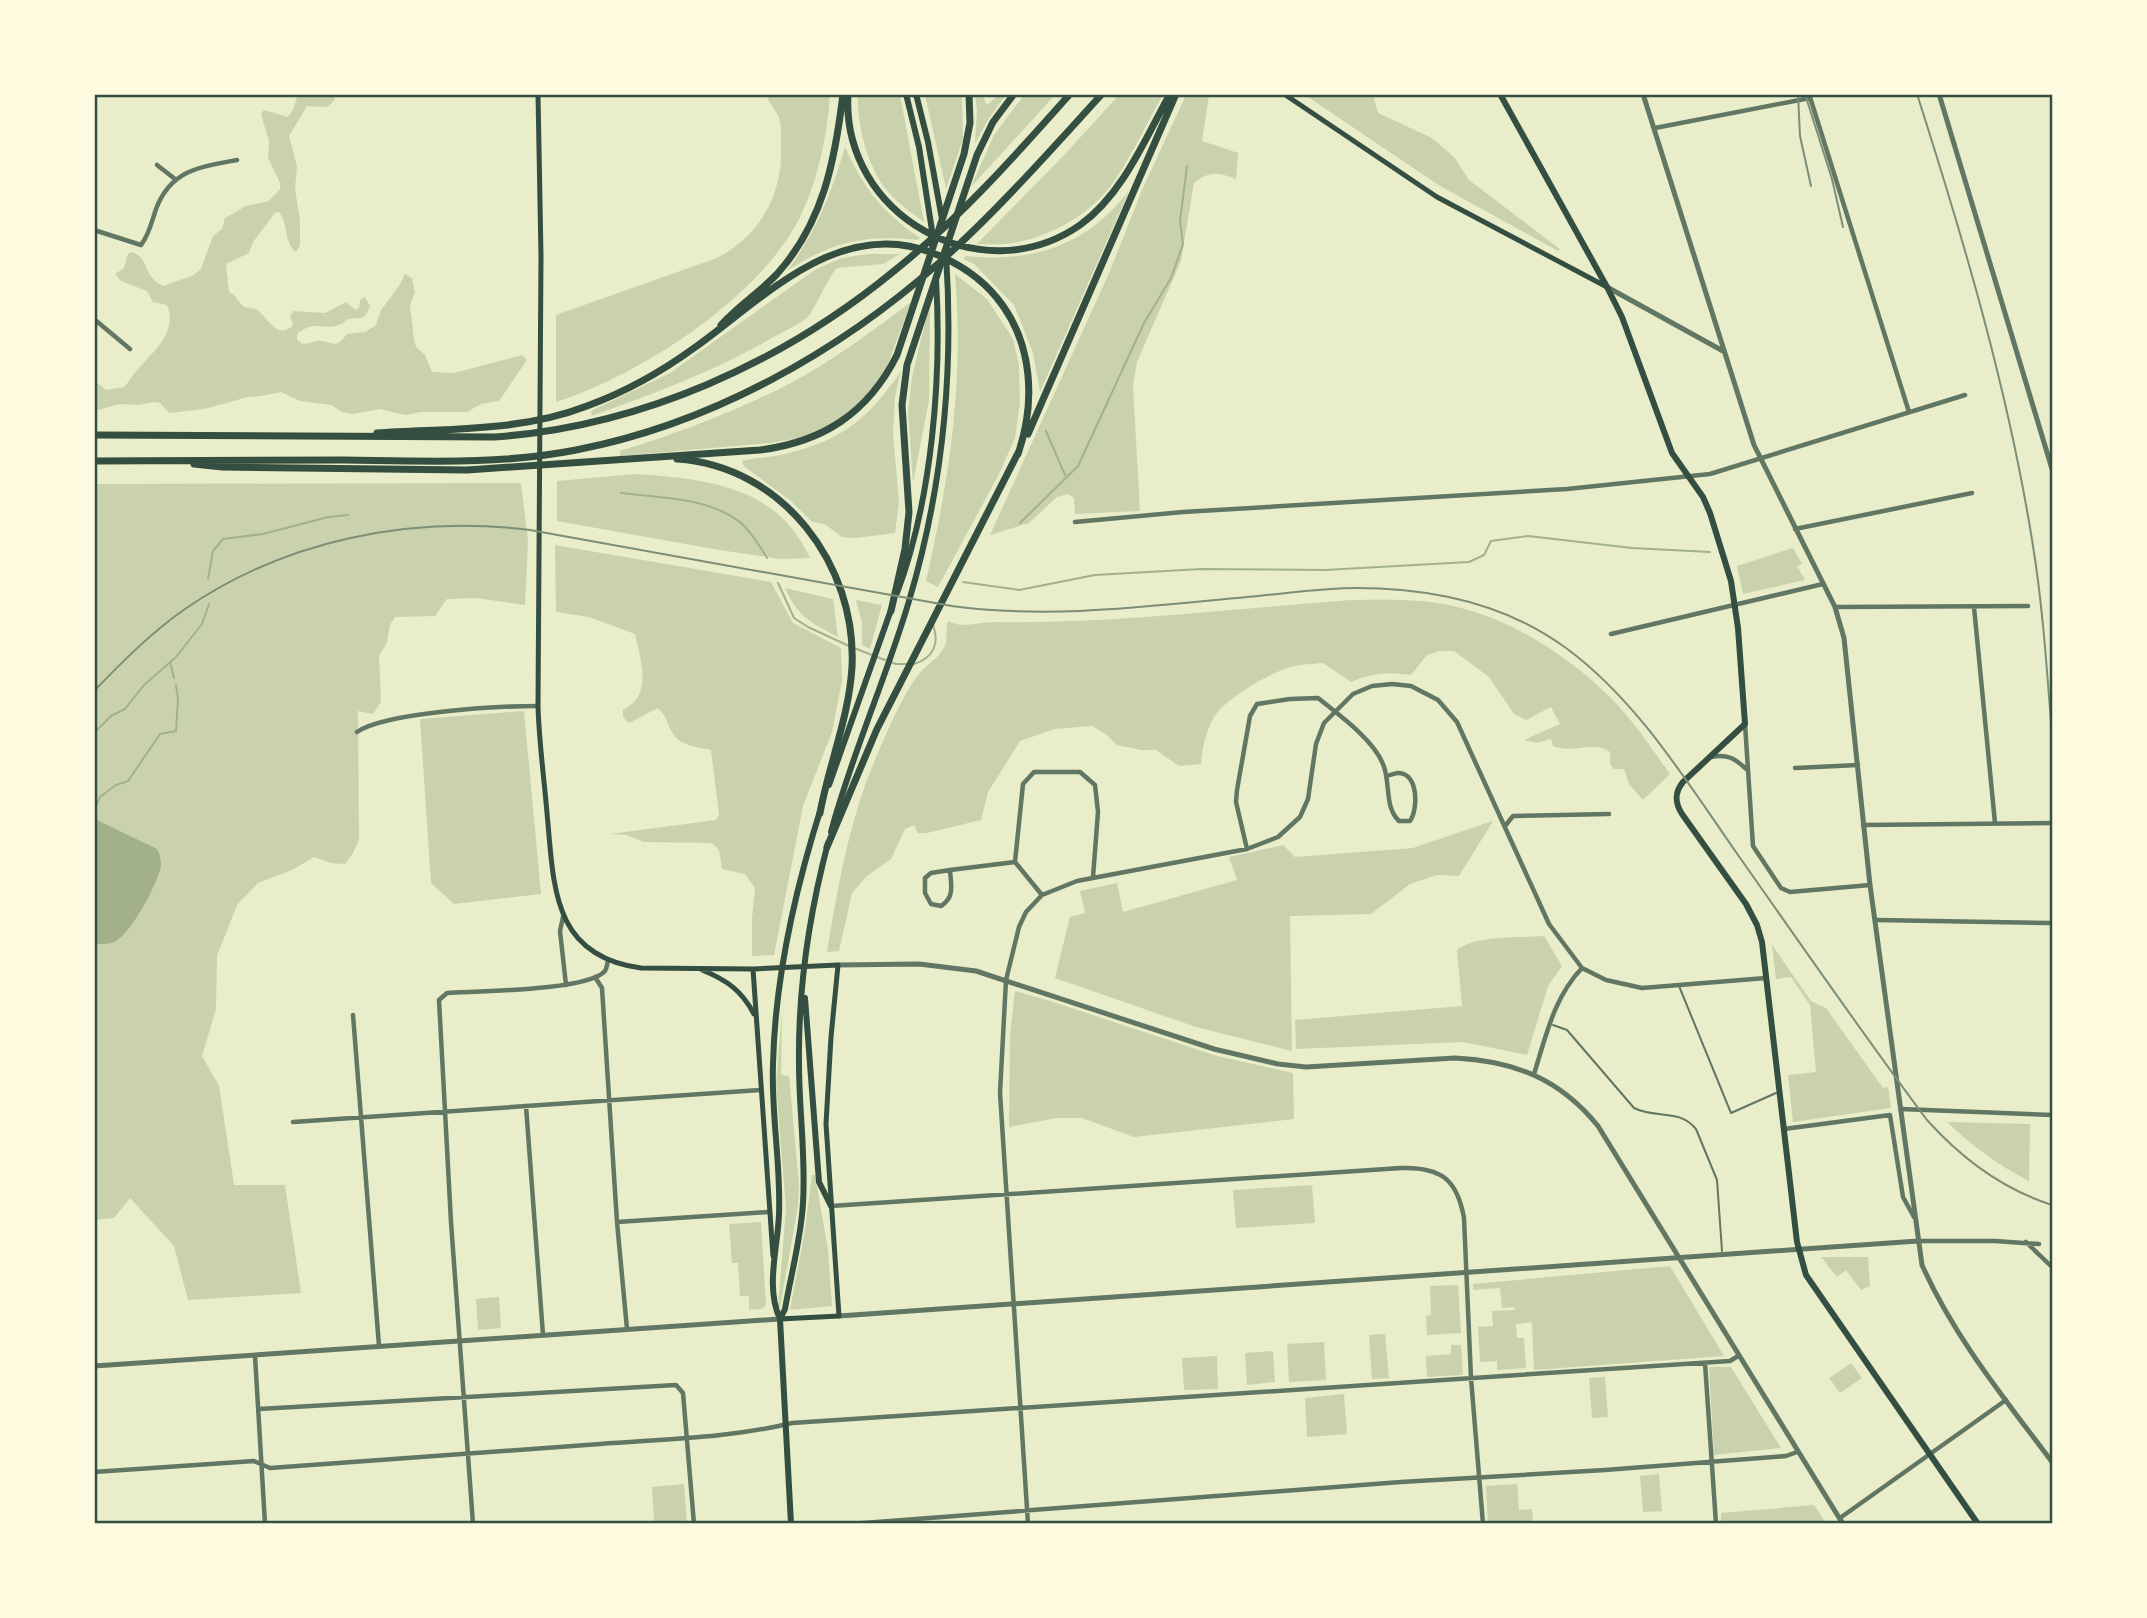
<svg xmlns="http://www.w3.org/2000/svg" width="2147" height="1618" viewBox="0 0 2147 1618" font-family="'Playfair Display',serif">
<rect width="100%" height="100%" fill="#e9edc9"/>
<path fill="#cad2ad" d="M298,94l36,1 1,5 -8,7 -20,-1 -18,30 8,30 -2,23 5,31v25l-4,7c-13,-10 -7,-29 -17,-40l-4,1 -22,29 -4,11 -23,11 3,28c8,3 9,11 16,15 4,1 8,1 12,3 11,8 21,31 36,15l-3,-9 4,-5 31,2 21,-11 10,8 3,-3 1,-7 5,-3 5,9c-6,15 -8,11 -21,13 -4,1 -6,5 -10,6 -18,6 -23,-6 -42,9v6l6,4c7,0 12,-4 18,-3 15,1 13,9 26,-7l18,-2 11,-7 5,-15 18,-24 6,-12 7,4 3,14 -5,13 4,35 2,7 9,8 7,17 22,1 68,-18 5,5 -28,41 -18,3 -14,8h-46l-16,3 -25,-6 -27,5 -11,-2 -11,-7 -31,-4 -19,-9 -20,4 -13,1 -44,12 -35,4 -9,-10 -6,-1 -15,3 -20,-1 -24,7v-30l11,9 18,-3c6,-6 8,-12 14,-18 16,-18 40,-37 29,-64l-14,-3 -6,-11 -26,-10 -6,-7 9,-6 4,-14 3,-2c20,6 10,23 32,34l29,-10 9,-7 12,-33 9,-7 3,-11 21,-12 23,-5 11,-12v-6l-12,-25 1,-17 -8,-27 3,-4 24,7 5,-7z
M766,95h64c-3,41 -12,86 -31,124 -41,80 -159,156 -243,183v-87l161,-57c43,-23 66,-63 64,-112 0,-9 1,-20 -2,-28 -3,-8 -10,-15 -13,-23z
M858,95h42l24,127c-12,-9 -24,-17 -34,-28 -21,-22 -34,-70 -32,-99z
M925,95h36l1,3 1,41 -17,50z
M975,95h7l5,10 11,-10h8l-17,23 -14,26 2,-34z
M1024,95h31l-84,92 23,-52z
M1119,95h44c-16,28 -30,58 -48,85 -23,35 -69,60 -111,64 -8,1 -18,0 -27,0l89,-91z
M1186,95h23l-7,46 36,12 -2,26c-18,-7 -27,-8 -42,4l-13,78 -44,101 -4,24 7,125 -65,3 -1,-16 -6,-4 -11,3 -28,26 -39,12 120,-264 32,-81z
M1305,95h68l5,18 54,25 23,20 14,22 91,69 -2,2 -118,-65z
M845,147c19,42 37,65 75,91l-2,2c-53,-6 -87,2 -131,31 30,-40 44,-77 58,-124z
M1129,191l-89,201 -7,-39 -19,-48 -40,-41 -11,-5 3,-3c68,7 119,-10 163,-65z
M868,254h32l-17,10 -46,4c-10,11 -24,45 -30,50 -11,8 -25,14 -37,21 -57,33 -118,55 -178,77l-1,-5 79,-38 146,-104 26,-11z
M955,274l32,25 26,40 6,26 1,38 -5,35 -16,36 -61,113 -12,-6c24,-106 38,-198 29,-307z
M911,302l-25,67 -18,26 -30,26 -34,16 -33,6 -151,13v-5c55,-17 109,-37 161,-63 46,-23 89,-55 130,-86z
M930,302l-1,98 -16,83 -5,-71 4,-35z
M901,371l-6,26 -2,35 6,70 -4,31 -39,5 -14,-1 -16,-12 -15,-4 -20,-20 -47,-35 -2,-5c14,-4 29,-3 43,-7 58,-14 83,-35 116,-83z
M636,474c72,5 141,12 174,84l-29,1 -62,-9 -162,-29v-40z
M521,483l7,57 -3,65 -49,-7 -29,1 -12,17 -40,1 -5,8 -3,17 -8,14 2,46 -8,12 -15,-3 1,129 -6,13 -8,11 -14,-1 -17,-6 -22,13 -34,13 -21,22 -20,51 -1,53 -14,47 17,30 15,99h51l16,108 -113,7 -14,-54 -44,-48 -16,20 -19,2 -1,-736z
M555,545l216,37 22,41 48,25 1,33 -10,51 -29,74 -29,149 -22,1v-38l3,-30 -10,-14 -23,-5 -3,-19 -7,-7 -68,-1 -17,-7 -17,-1 106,-14 3,-5 -8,-65c-13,-3 -32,-4 -39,-18 -5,-9 -6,-17 -14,-24l-29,15 -6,-6v-7c30,-15 18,-49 12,-76l-46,-17 -33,-5z
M1793,548l9,16 -5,2 8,14 -62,14 -6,-28z
M785,588l48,11 5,38c-27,-14 -40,-20 -53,-49z
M856,600l26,5 -12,44 -8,-4v-22z
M1351,600c35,0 71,-2 106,7 58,14 111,49 154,91 22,22 40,50 59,76l-27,26 -14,-16 -5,-15h-10l-4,-5v-12c-15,-12 -39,2 -57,-6l-2,-7 -14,4 -13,-3 36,-16 -9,-17 -25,13 -12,-6 -25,-37 -35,-26h-14l-13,4 -16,20c-22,-3 -40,-2 -60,7l-28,-19c-10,1 -22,1 -32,4 -22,6 -65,31 -77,50 -8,15 -12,30 -13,47l-22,2 -23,-16h-15l-24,-5 -10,-10 -15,-9 -37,3 -35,12 -32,51 -7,28 -54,13h-9l-4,-8 -9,4 -14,30 -24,17 -15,17 -13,58 -12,1c11,-65 22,-131 48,-192 10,-23 28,-67 44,-86 8,-10 24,-18 27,-32 1,-7 0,-14 2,-21 15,8 29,1 46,1 120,2 238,-13 357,-22z
M524,711l17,183 -87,10 -23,-21 -11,-164z
M1493,821l-34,55 -22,-1 -27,9 -39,30 -81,2 2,135 -96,-24 -141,-49 15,-61 15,-4 -5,-22 37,-8 6,29 114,-32 -8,-23 54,-12 12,12 118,-9z
M1544,936l18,30 -14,20 -21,69 -64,-13 -167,7 -1,-29 167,-14 -5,-56c18,-15 63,-12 87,-14z
M1772,945l39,56 15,7 57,80 5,-1 3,21 -98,14 -5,-47 28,-3 -6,-67 -19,-28 -15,2z
M1015,991l35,10 167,55 76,17 1,46 -160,18 -52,-19h-26l-47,9 1,-91z
M782,1011l-1,64 8,1 10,109 -1,21 -18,101h-2l8,-98 -10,-125z
M1947,1122l83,2 -1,57c-31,-16 -57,-35 -82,-59z
M812,1175h3l13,75 4,56 -42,4 15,-80z
M1312,1185l3,38 -79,5 -3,-38z
M761,1222l5,83 -4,4 -13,1v-14h-9l-2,-33h-6l-3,-39z
M1821,1257h47l2,29 -9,4 -15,-20 -9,7z
M1670,1266l54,90 -190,14 -2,-48 -16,2 1,14h7l2,30 -29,2v-9l-17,1 -2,-35 15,-1 -1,-15 22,-1 1,-3 -13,1 -2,-20 -27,2v-6z
M1458,1285l3,48 -34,2 -1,-19 5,-1 -1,-29z
M499,1297l2,31 -23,2 -2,-31z
M1385,1334l4,44 -17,1 -3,-44z
M1324,1342l2,38 -37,2 -2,-38z
M1451,1345h10l2,30 -36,2 -1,-21 25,-2z
M1273,1351l2,31 -28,3 -2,-32z
M1217,1356l1,33 -34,1 -2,-32z
M1851,1363l11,15 -22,15 -11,-15z
M1709,1367h22l50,81 -67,7z
M1605,1377l3,40 -16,1 -3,-40z
M1344,1394l3,40 -40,3 -2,-39z
M1659,1474l3,37 -19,1 -3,-36z
M684,1484l3,39h-33l-2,-36z
M1517,1484l2,26 13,-1 1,14h-45l-2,-37z
M1814,1505l12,18h-105v-10z"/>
<path fill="#a3b18a" d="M95,819l62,30c3,5 4,10 4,16 -2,17 -30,68 -45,76 -7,4 -14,3 -21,3z"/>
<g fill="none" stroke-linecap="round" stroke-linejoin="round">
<path stroke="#a3b18a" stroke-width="2" d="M1046,431l19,44
M621,493c39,5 88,4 120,30 11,10 19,23 26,35
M1020,523l58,-57 66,-143 27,-45 12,-34 -3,-23 7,-55
M208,579l5,-28 10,-12 40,-5 65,-17 20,-2
M963,582l56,8 76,-15 106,-6 124,1 144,-8 15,-7 7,-14 37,-5 104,12 78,4
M778,583l16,35 14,9 41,19
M854,648l18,7
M877,657l19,7h13
M170,662l4,16
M914,664c19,-6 26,-20 19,-39
M94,733l17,-17 14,-7 19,-24 32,-28 26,-33 7,-20
M94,810l6,-13 16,-12 12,-4 32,-47 16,-3 2,-32 -2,-14"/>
<path stroke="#617663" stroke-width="2" d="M1679,986l52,127 45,-20
M1553,1025l14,5 67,78c21,11 45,0 62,21l21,51 5,71"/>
<path stroke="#617663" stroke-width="4.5" d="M1809,94l100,318
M1655,128l155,-30
M157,165l18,14
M94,230l47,15c8,-10 11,-24 15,-36 15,-39 43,-42 81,-49
M94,319l36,30
M1075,522l108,-10 384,-23 143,-15 255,-79
M1795,529l177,-36
M1835,607l193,-1
M1974,607l21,216
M1611,634l212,-50
M1745,724l8,122 28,42 9,4 80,-7
M357,732c29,-20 143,-26 181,-26
M1711,757c16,-3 24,1 35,12
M1795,768l63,-3
M1863,825l189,-2
M1505,826l8,-10 96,-2
M1247,849l-11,-47 1,-12 13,-74 7,-12 33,-5 28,-1c21,17 55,41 65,66 8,19 1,43 16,57h11c8,-11 9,-48 -12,-48 -1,0 -9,2 -11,3
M950,870c1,15 5,27 -9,36l-10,-2 -6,-11v-15l6,-5z
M950,870l65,-8
M1042,895l-27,-33 8,-78 11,-12h46l15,13 3,27 -5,65
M563,917l-3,14 6,54
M1876,920l176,3
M595,977l7,11 15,234 10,107
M353,1015l26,331
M1534,1074c12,-38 20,-77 48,-106
M526,1106l17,229
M1901,1109l151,6
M293,1122l467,-32
M1784,1129l106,-14 13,82 11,20
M831,1206l570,-38c40,-1 56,11 63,50l7,160 12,146
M617,1222l151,-10
M1918,1241h77l44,3
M2026,1242l26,25
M255,1356l10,168
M1705,1363l11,161
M259,1409l417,-24 7,8 11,131
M94,1472l160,-11 16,7c110,-7 220,-15 330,-24 64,-5 130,-6 192,-21l938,-62 8,-5
M1840,1518l166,-118
M473,1524l-22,-302 -12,-222 8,-7c29,-2 141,-2 158,-22 2,-3 2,-7 3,-10
M850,1524l551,-42 204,-12 181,-14 11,-4
M1028,1524l-28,-431 6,-113 13,-53 7,-15 16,-17 35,-14 170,-32 31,-12 22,-20 8,-18 8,-55 8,-21 29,-29 19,-8 20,-2 19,2 27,14 19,22 92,202 33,44 24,12 36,8 124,-10"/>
<path stroke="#617663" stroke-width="5" d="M1643,94l111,351 81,162 9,31 26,247 52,380c32,72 83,134 130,197
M1939,94l113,375
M1607,287l116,64
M838,965l81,-1 57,7 238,78 64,15 28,3 149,-9c60,3 105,21 143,68l245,398
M839,1316l1079,-75
M94,1366l686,-47"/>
<path stroke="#344e41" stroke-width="5" d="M538,94l3,162 -3,450c1,36 6,71 9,107 7,72 4,143 94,155l112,1 85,-4 -7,72 -5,87 13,192 -59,3
M1284,94l153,103 170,90
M753,969l20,287
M702,970c25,10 40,21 52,44"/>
<path stroke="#344e41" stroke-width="6" d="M906,94l13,53 14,90
M916,94l12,48 14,77
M1500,94l107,193 15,30 50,136 31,44 7,16 21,68 7,47 7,96 -62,58c-9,11 -8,21 -1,32l64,90 11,21 5,17 35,300 9,33 172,249
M897,593c35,-93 45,-215 39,-314
M829,785l63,-178
M831,832c21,-79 55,-153 78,-231 34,-114 45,-229 37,-346
M805,998l14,184 12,24
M780,1319l5,-10c6,-35 16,-70 18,-106 3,-46 -4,-92 -4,-139 -1,-74 10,-149 29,-221
M791,1524l-11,-205c-15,-32 -2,-72 -1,-105 2,-50 -8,-100 -6,-150 2,-86 22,-174 48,-256"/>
<path stroke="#344e41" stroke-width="7" d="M848,94c-7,121 133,200 232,131 43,-31 65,-86 90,-131
M721,325c17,-19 38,-32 56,-51 46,-51 58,-113 66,-180
M377,433c71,-5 143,-1 210,-27 38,-14 74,-34 107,-58 69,-49 145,-132 239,-95 25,10 47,24 64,45 36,44 39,104 21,156
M1028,434l148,-340
M94,435l400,2c146,-10 288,-74 400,-166 65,-52 121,-115 176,-177
M677,459c106,7 180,106 175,208 -3,50 -23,97 -32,146
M94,461c84,0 167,-1 250,-1 78,1 156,5 232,-10 135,-26 263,-98 364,-188 58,-52 110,-111 162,-168
M194,464l28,3 245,3 293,-20c63,-8 108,-37 137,-95l67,-201 6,-31 -1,-29
M891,611l14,-62 4,-37 -7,-107 5,-40 70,-210 16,-33 21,-28
M827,847l50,-118 142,-278"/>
<path stroke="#7c8e77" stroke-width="2" d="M1798,94l2,42 11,50
M1805,94l27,85 11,48
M1917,94c47,147 92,299 116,452 10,62 14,126 19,189
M94,691c29,-30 58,-59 91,-82 100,-69 226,-94 345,-79l422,76c101,14 205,-1 306,-10 33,-3 66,-8 98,-8 74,0 149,15 210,60 72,53 121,134 172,207 62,88 124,178 189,265 35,39 75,69 125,85"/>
</g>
<rect width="2147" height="1618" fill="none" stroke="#fefae0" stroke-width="192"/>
<rect x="96" y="96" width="1955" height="1426" fill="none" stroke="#344e41" stroke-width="2.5"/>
</svg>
